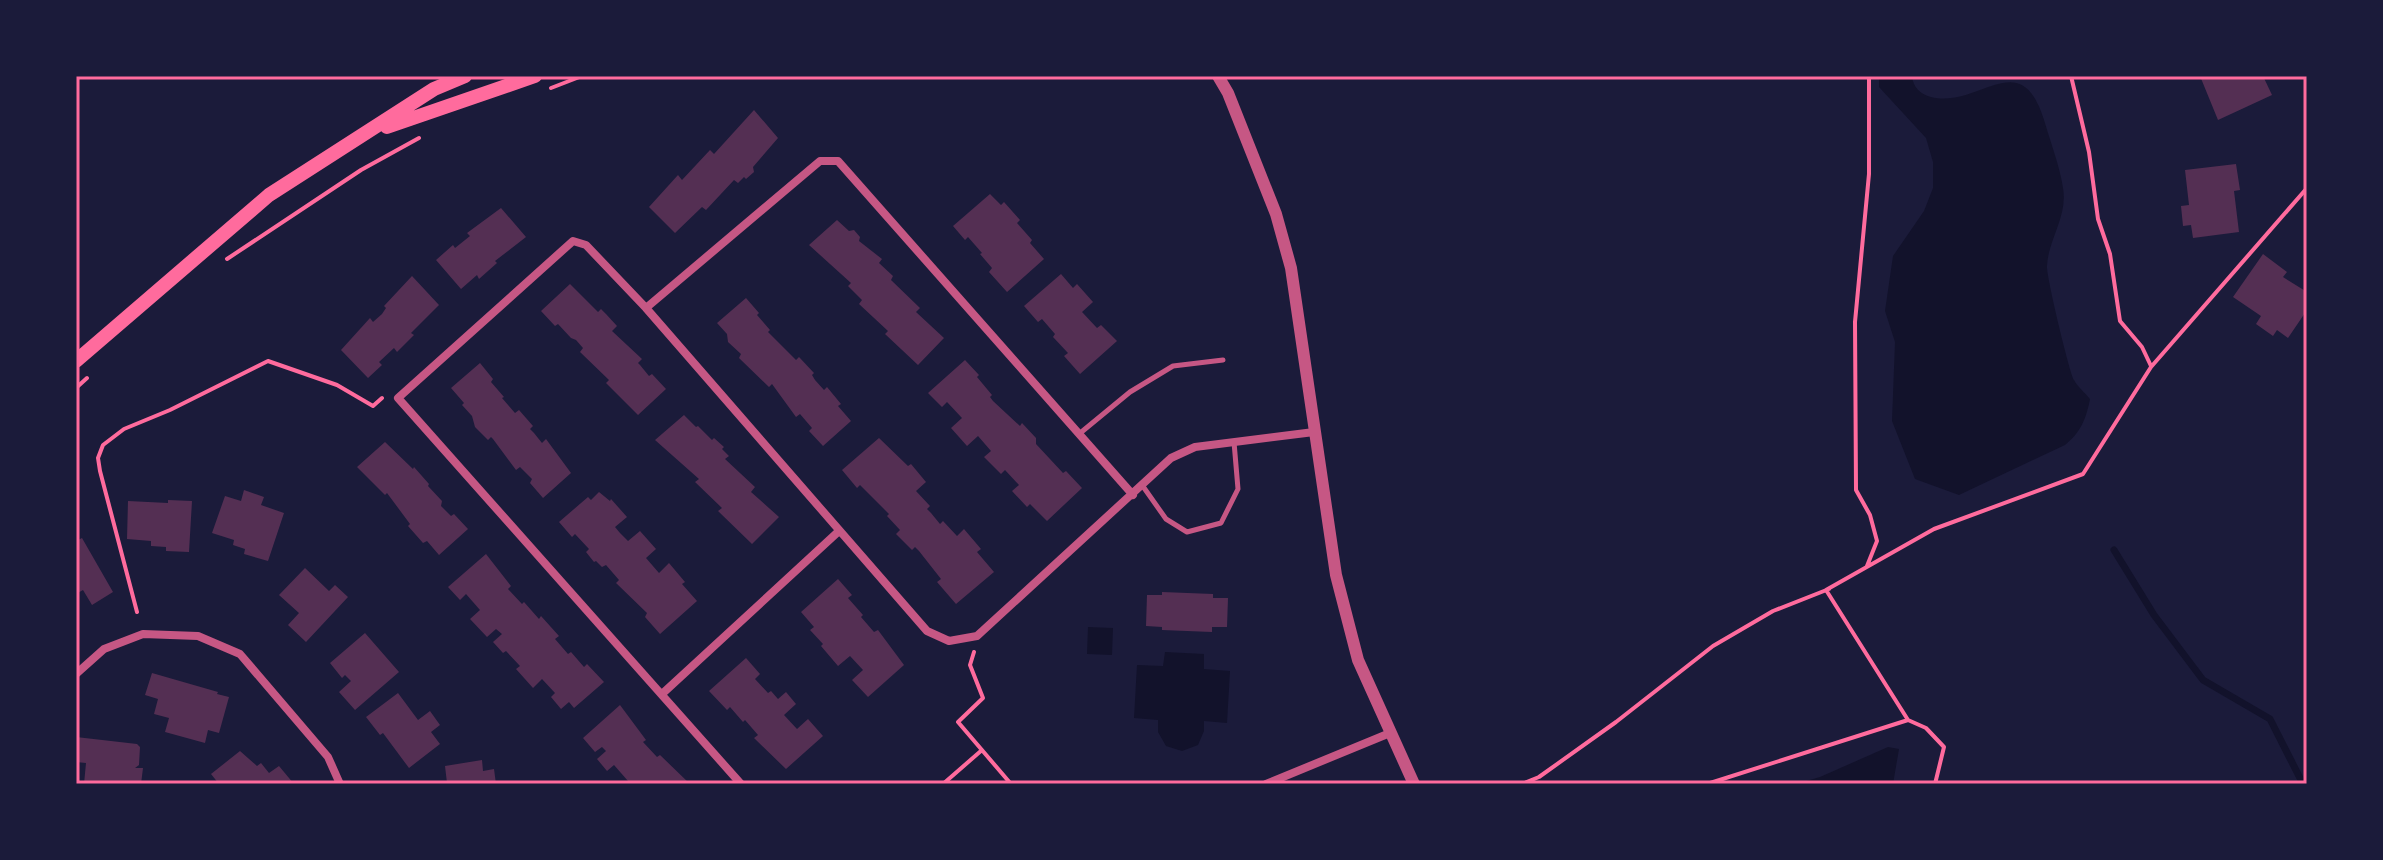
<svg xmlns="http://www.w3.org/2000/svg" width="2383" height="860" viewBox="0 0 2383 860" font-family="'Space Grotesk',sans-serif">
<rect width="100%" height="100%" fill="#1b1b3a"/>
<path fill="#12122b" d="M1879,76h33c1,11 8,18 19,21 50,12 90,-55 114,26 6,21 15,44 18,65 5,28 -15,52 -16,78 -1,9 22,105 27,114 3,6 11,13 16,19 -4,20 -9,33 -25,46l-106,50 -44,-16 -23,-58 3,-79 -10,-31 8,-55 31,-45 9,-23v-26l-7,-24 -47,-51z
M1088,627l25,1 -1,27 -25,-1z
M1165,652l39,2v15l26,2 -3,52 -23,-2v10l-6,14 -16,6 -16,-5 -8,-14v-12l-24,-2 3,-53 26,1z
M1888,747l11,2 -6,35h-97l24,-7z"/>
<g fill="none" stroke-linecap="round" stroke-linejoin="round">
<path stroke="#12122b" stroke-width="7" d="M2114,550l40,65 49,65 67,39 33,65"/>
</g>
<path fill="#542f53" d="M2200,76h63l9,19 -54,25z
M754,110l24,28 -25,29 1,5 -8,7 -2,-2 -6,6 -4,-3 -28,30 -4,-3 -27,26 -26,-26 29,-32 4,5 28,-30 4,4z
M2236,164l4,26 -6,1 5,41 -46,6 -2,-13 -8,1 -2,-20 8,-1 -4,-35z
M990,194l11,11 3,-3 16,18 -3,3 15,17 -2,3 14,16 -37,33 -18,-20 3,-4 -12,-14 2,-1 -14,-16 -3,3 -12,-14z
M501,208l25,29 -31,24 2,2 -18,16 -2,-4 -16,14 -25,-29 17,-15 2,3 15,-12 -3,-3z
M837,220l12,11 5,-1 6,7 -1,4 23,18 -3,4 14,13 -2,4 29,28 -4,4 28,26 -26,27 -33,-31 3,-3 -29,-27 3,-4 -14,-14 3,-3 -42,-38z
M2263,254l24,18 -4,5 24,15v18l-19,28 -11,-8 -4,6 -17,-12 5,-8 -28,-19z
M1061,274l12,14 4,-4 16,18 -11,10 15,16 4,-3 16,16 -37,33 -16,-18 4,-3 -15,-16 2,-3 -13,-15 -4,3 -14,-16z
M412,276l27,29 -28,28 3,2 -17,17 -3,-4 -15,14 3,3 -14,13 -27,-28 29,-32 3,4 9,-8 4,-6 -2,-2z
M570,284l28,28 3,-3 5,5 11,12 -5,5 30,28 -4,4 2,2 9,11 3,-2 14,15 -28,26 -32,-32 3,-3 -29,-28 3,-4 -7,-8 -5,-2 -13,-14 -3,2 -14,-15z
M746,298l13,15 -2,2 13,15 -2,2 28,28 3,-3 15,16 -2,2 3,5 9,10 3,-3 14,17 -3,2 13,15 -28,25 -14,-15 3,-3 -12,-14 -4,3 -24,-33 -3,3 -30,-29 2,-4 -13,-12 -1,-8 -10,-11z
M965,360l14,15 -2,2 15,18 -2,2 3,4 27,25 2,-3 14,15v6l27,29 3,-2 16,17 -35,33 -17,-17 -3,3 -15,-16 7,-6 -14,-15 -4,4 -17,-17 7,-6 -13,-15 -11,10 -16,-18 11,-10 -15,-16 -5,5 -14,-14z
M480,363l13,16 -2,3 13,15 -2,1 13,15 4,-3 14,16 -3,3 4,4 8,10 4,-4 25,34 -28,25 -13,-15 2,-4 -12,-12 -4,3 -23,-31 -2,-2 -3,3 -13,-13 -3,-11 -10,-11 2,-2 -13,-15z
M684,415l12,12 2,-1 14,14 2,-2 10,9 -2,2 7,7 -4,3 30,28 -4,5 28,25 -27,27 -34,-33 4,-3 -27,-26 4,-3 -44,-39z
M879,438l29,28 3,-2 15,18 -10,9 14,15 -3,3 4,4 9,11 3,-3 14,15 7,-7 17,20 -4,3 17,20 -38,32 -19,-22 4,-3 -22,-28 -4,-4 -3,3 -16,-16 4,-4 -13,-14 2,-2 -29,-29 -3,3 -15,-18z
M385,442l28,27 1,-2 15,17 -1,2 14,15 -1,5 10,10 3,-2 14,15 -29,26 -12,-14 -4,2 -15,-17 2,-2 -23,-31 -2,2 -28,-28z
M244,490l20,7 -3,8 23,8 -16,48 -24,-7 1,-5 -12,-4 1,-5 -22,-7 13,-37 16,5z
M599,492l11,9 1,-2 16,18 -12,10 5,6 8,8 12,-10 16,18 -10,9 13,15 10,-10 16,19 -3,2 15,17 -37,33 -15,-17 2,-4 -31,-30 3,-3 -13,-15 -4,2 -6,-6 -2,1 -8,-10 3,-3 -14,-15 -3,3 -13,-15 29,-25 3,3z
M168,500l24,1 -3,51 -23,-1v-4l-15,-1v-5l-24,-2 1,-38 40,2z
M82,538l31,54 -21,13 -9,-15 -7,4v-53z
M486,554l25,32 -3,3 14,15 2,-2 15,17 2,-3 18,20 -4,3 13,15 3,-2 13,15 3,-3 17,18 -30,26 -5,-6 -8,7 -10,-12 4,-4 -13,-14 -9,9 -17,-19 4,-3 -14,-15 -3,2 -10,-11 9,-8 -6,-5 -9,8 -17,-18 10,-9 -14,-16 -6,6 -12,-13z
M305,568l24,23 6,-6 13,12 -42,45 -18,-17 11,-12 -20,-18z
M838,579l14,16 -4,3 15,17 -2,2 13,15 4,-2 26,35 -36,32 -16,-17 11,-10 -13,-14 -12,10 -17,-20 2,-2 -13,-14 4,-3 -13,-15z
M1162,592l51,2v4h15l-1,29h-15v5l-50,-2v-3l-16,-1 1,-31h15z
M365,633l34,39 -44,38 -16,-18 12,-11 -6,-6 -3,3 -12,-15z
M746,658l14,16 -5,5 13,14 3,-2 7,8 8,-7 10,12 -12,11 13,14 11,-10 15,17 -37,33 -32,-31 4,-3 -13,-15 -2,2 -13,-15 -3,3 -18,-19z
M152,673l66,19 -1,2 12,3 -10,36 -11,-3 -3,13 -40,-11 4,-14 -15,-4 4,-15 -13,-4z
M398,693l20,27 12,-9 10,14 -9,7 9,12 -31,24 -26,-35 -3,2 -14,-18z
M620,705l26,35 -3,2 14,15 3,-2 30,29h-65l3,-3 -14,-16 -7,6 -10,-12 9,-8 -4,-4 -7,5 -12,-14z
M76,737l61,7 3,3 -1,18 -4,3h8l-2,16h-57l2,-21 -10,-1z
M240,751l17,15 4,-3 8,10 10,-7 15,18h-75l-8,-10z
M482,760l1,11 11,-2 2,15 -49,-1 -2,-17z"/>
<g fill="none" stroke-linecap="round" stroke-linejoin="round">
<path stroke="#ff6b9d" stroke-width="4" d="M2071,76l18,76 9,67 12,35 10,67 22,26 9,19
M551,88l31,-12
M227,259l134,-89 58,-32
M76,388l11,-10
M1867,566l10,-25 -7,-26 -14,-25 -1,-168 14,-148v-98
M137,612l-37,-141 -2,-13 5,-13 21,-16 46,-19 98,-49 69,24 36,21 9,-8
M974,652l-4,13 13,33 -25,24 53,62
M1908,720l18,8 18,19 -9,37
M943,784l39,-34
M1522,784l17,-7 77,-55 97,-76 60,-35 56,-22
M1707,784l201,-64 -82,-130 108,-61 149,-55 68,-107 156,-179"/>
<path stroke="#c65784" stroke-width="5" d="M1079,434l51,-42 43,-26 50,-6
M1142,485l24,34 21,13 34,-9 17,-34 -4,-47"/>
<path stroke="#c65784" stroke-width="8" d="M646,308l174,-147h18l295,334
M76,674l28,-25 39,-15 55,2 42,18 88,103 12,27
M662,694l177,-163
M741,784l-343,-386 175,-157 13,4 60,63 281,323 22,10 28,-5 194,-178 24,-11 119,-15
M1266,784l124,-51"/>
<path stroke="#c65784" stroke-width="12" d="M1218,76l10,17 48,121 15,54 45,307 22,85 56,124"/>
<path stroke="#ff6b9d" stroke-width="14" d="M387,127l148,-51
M76,361l193,-166 165,-106 31,-13"/>
</g>
<rect width="2383" height="860" fill="none" stroke="#1b1b3a" stroke-width="156"/>
<rect x="78" y="78" width="2227" height="704" fill="none" stroke="#ff6b9d" stroke-width="3"/>
</svg>
